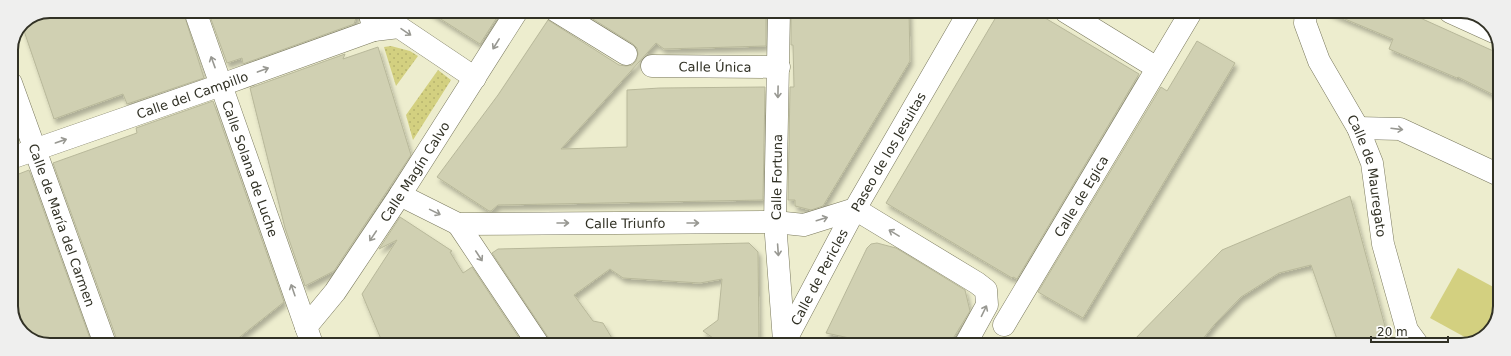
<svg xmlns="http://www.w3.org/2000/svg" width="1511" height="356" viewBox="0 0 1511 356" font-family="'DejaVu Sans',sans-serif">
<defs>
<pattern id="grass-dots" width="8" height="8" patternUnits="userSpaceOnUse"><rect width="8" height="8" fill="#d3d080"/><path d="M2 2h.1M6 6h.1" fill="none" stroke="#b6b36e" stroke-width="1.8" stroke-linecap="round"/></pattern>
<filter id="shadow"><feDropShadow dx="2.5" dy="4.5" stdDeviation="2" flood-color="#0004"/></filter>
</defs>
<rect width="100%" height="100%" fill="#ededce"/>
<path fill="url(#grass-dots)" d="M391,46l19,5 8,5 -22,30 -12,-39z
M438,70l13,10 -38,60 -7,-25z"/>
<path fill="#d3d080" d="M1458,268l41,22v24l-14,23 -13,4 -42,-23z"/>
<path fill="#d0d0b2" stroke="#b8b89a" filter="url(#shadow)" d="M50,11h133l21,67 -77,26 -4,-10 -69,25 -32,-94 1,-3z
M208,11h149v4l-3,9 -111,40 -1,-6 -15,5z
M428,11h73l-21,33z
M580,11h186v35l-102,3 -8,-6 -95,106 66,-2v-57l33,-2 105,-1 -2,113 -265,5 -7,6h-2l-52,-34 61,-82 50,-75 71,45 7,1 6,-1 4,-4 2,-7 -1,-6 -4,-4z
M791,11h118l1,50 -87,145 -12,4 -16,-4v-6h-7l2,-113h4l-1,-42h-2z
M999,12h36l104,62 -122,205 -4,-2 -1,1 -126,-75z
M1328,12h79l93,42v44l-42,-21 -1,1 -68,-29 4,-10z
M1197,41l38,22 -152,255 -45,-26 123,-205 6,4z
M378,47l33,108 -77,116 -29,15 -20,-58 -35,-140 95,-34 -2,5z
M213,101l71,201 -53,42h-114v-4l-64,-177 84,-30 -1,-5z
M29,170l63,174h-50l-21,-12 -10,-21v-134z
M1350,196l40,149h-51l-28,-80 -32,8 -38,24 -27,28 -16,20h-69l93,-95z
M400,217l52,34 -2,1 13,21 9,-6 51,77h-140l-21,-50 35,-54 -18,9z
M749,243l9,9 1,86 -10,7h-26l-20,-14 15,-11 4,-41 -22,4 -77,-5 -13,-9 -36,26 19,26 10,2 13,22 -66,-1 -2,-7 -56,-84 6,-4z
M877,243l19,5 69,42 5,21 -21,34h-67l-56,-12 41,-85 4,-4z"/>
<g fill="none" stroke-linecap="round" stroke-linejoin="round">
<defs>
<g id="street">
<path id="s1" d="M195,11l117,333"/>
<path d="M369,11l5,19 25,-3 76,51"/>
<path d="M556,11l70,43"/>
<path d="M779,11l-4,211 9,119"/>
<path d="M1066,12l91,56"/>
<path id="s2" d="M1306,12l-1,11 14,38 39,67 14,35 11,81 24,86 11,15"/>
<path d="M1450,12l44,20"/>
<path id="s3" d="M652,66l127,1"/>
<path id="s4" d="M11,83l94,261"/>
<path d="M1358,128l42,1 99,46"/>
<path id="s5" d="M11,158l210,-73 153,-55"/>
<path id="s6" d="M400,195l58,29 317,-2 29,3 51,-16"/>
<path d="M855,209l122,74 9,7 1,15 -22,40"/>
<path d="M458,224l80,120"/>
<path id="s7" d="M1004,325l187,-313"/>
<path id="s8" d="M306,327l29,-35 65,-97 117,-184"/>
<path id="s9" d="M783,345l72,-136 114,-197"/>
</g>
</defs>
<use href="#street" stroke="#79785d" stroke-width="23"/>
<use href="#street" stroke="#fff" stroke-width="22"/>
</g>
<defs><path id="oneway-shaft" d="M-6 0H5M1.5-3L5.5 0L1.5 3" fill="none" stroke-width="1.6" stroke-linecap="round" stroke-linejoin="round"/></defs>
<g stroke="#989892">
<use href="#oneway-shaft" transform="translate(406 32) rotate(34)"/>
<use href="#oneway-shaft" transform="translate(496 44) rotate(122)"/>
<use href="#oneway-shaft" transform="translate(213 62) rotate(-110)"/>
<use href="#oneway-shaft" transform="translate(263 70) rotate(-20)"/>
<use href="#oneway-shaft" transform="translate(778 92) rotate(91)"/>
<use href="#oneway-shaft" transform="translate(1397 129) rotate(7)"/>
<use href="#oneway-shaft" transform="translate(61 141) rotate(-19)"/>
<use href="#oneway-shaft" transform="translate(435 212) rotate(26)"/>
<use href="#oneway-shaft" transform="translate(822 219) rotate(-17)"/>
<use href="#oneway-shaft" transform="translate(563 223)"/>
<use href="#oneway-shaft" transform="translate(693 223)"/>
<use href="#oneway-shaft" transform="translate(894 233) rotate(-149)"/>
<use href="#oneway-shaft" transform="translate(373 236) rotate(124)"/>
<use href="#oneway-shaft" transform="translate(778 250) rotate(86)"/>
<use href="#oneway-shaft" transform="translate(479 256) rotate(57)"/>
<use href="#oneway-shaft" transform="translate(293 290) rotate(-109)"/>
<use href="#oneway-shaft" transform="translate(984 311) rotate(-64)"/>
</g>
<g text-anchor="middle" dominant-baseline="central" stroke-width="4" stroke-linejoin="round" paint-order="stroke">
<g font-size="13" fill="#313125" stroke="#fff">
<text stroke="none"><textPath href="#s3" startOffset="63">Calle Única</textPath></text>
<text stroke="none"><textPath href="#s5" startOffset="192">Calle del Campillo</textPath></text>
<text stroke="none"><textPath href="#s9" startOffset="220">Paseo de los Jesuitas</textPath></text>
<text stroke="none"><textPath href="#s1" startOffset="167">Calle Solana de Luche</textPath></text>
<text stroke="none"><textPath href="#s8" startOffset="190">Calle Magín Calvo</textPath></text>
<text transform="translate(777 177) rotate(-89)">Calle Fortuna</text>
<text stroke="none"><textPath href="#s2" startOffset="178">Calle de Mauregato</textPath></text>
<text stroke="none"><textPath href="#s7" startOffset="150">Calle de Egica</textPath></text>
<text stroke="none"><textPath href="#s6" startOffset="232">Calle Triunfo</textPath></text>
<text stroke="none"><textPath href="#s4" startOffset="151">Calle de María del Carmen</textPath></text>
<text stroke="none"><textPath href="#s9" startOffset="77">Calle de Pericles</textPath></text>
</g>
</g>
<path d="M0 0H1511V356H0ZM50 18H1461A32 32 0 0 1 1493 50V306A32 32 0 0 1 1461 338H50A32 32 0 0 1 18 306V50A32 32 0 0 1 50 18Z" fill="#efefee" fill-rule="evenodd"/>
<path fill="none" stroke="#313125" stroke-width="2" d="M50 18H1461A32 32 0 0 1 1493 50V306A32 32 0 0 1 1461 338H50A32 32 0 0 1 18 306V50A32 32 0 0 1 50 18Z"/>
<path d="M1371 336v6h77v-6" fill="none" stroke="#313125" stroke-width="2"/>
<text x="1377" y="336" font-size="12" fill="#313125" stroke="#ffffff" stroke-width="3" paint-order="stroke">20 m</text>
</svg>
